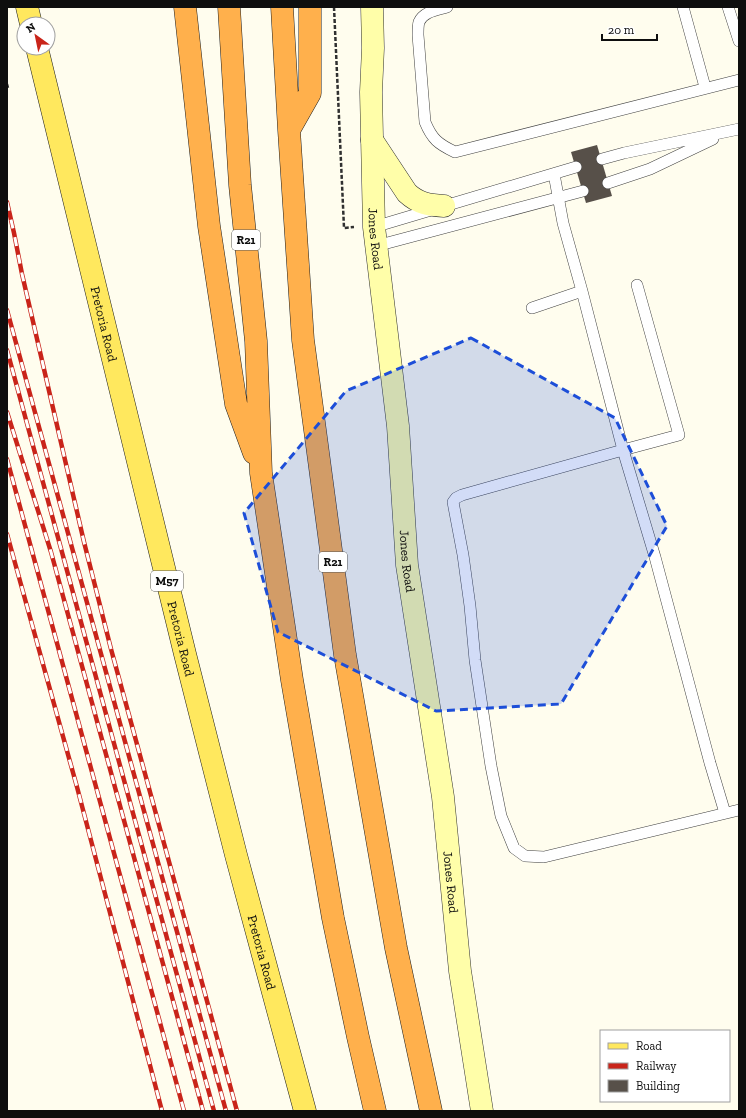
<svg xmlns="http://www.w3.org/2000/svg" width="746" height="1118" viewBox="0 0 746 1118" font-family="'Zilla Slab',serif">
<rect width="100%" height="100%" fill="#fffdee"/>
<path fill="#575049" d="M597,145l15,51 -26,7 -15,-51z"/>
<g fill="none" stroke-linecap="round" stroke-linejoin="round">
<defs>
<path id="lane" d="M447,7c-9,3 -23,4 -28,15 -1,3 -1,9 -1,13l7,87c7,17 13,22 30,30l284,-72
M683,7l22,80
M728,7l11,34
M602,159l22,-6 115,-24
M554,174l9,49 19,68 41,159 32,107 55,206 15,50
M608,183l42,-14 63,-30
M374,227l202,-60
M376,246l207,-55
M637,285l42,150 -56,15 -161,45 -6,3 -3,4 10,53 7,51 5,54 16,106 10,50 13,32 11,8 19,1 195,-47
M532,308l50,-17"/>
<g id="secondary">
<path id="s1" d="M372,7l1,41 -2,44 3,135 24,199 9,139 36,232 17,174 22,140"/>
<path d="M372,140l35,53c12,11 22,12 37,13"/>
</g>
<g id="primary">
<path d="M27,7l4,17"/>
<path id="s2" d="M37,48l148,606 51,201 69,256"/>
</g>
<path id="highway" d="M185,7l24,219 27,178 18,49
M229,7l11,178 16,156 5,132 31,207 41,238 25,119 17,74
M282,7l7,123 14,210 42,315 51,293 35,163
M289,130l21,-37v-86"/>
</defs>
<use href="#lane" stroke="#414141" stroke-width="12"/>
<use href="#secondary" stroke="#303030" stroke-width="23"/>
<use href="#primary" stroke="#1f1f1f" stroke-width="23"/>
<use href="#highway" stroke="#1f1f1f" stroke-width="23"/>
<path stroke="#303030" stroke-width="2.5" stroke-dasharray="4 2" stroke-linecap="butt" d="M334,7l10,221 10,-1
M7,84l1,4"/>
<use href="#lane" stroke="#fff" stroke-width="11"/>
<use href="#secondary" stroke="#fffea9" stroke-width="22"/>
<use href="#primary" stroke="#ffe85e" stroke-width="22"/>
<use href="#highway" stroke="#ffb04c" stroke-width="22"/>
<defs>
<path id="rail" d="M7,202l7,31 8,41 62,268 27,107 126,462
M7,310l219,801
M7,350l207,761
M7,412l44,140 152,559
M7,459l177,652
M7,534l70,253 85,324"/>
</defs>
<use href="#rail" stroke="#c9241a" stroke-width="4.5"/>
<use href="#rail" stroke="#fff" stroke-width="3" stroke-dasharray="9" stroke-linecap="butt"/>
</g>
<path fill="#1d4ed8" fill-opacity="0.2" stroke="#1d4ed8" stroke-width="3" stroke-dasharray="8 5" stroke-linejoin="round" d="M471,338l144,80 52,108 -106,178 -125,7 -158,-79 -34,-119 102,-122z"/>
<g text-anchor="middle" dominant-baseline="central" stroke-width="4" stroke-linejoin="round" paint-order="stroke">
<g fill="#fff" stroke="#565656" stroke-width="1">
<rect x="232" y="230" width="28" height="20" rx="3"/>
<rect x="319" y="552" width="28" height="20" rx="3"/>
<rect x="151" y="571" width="32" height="20" rx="3"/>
</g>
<g font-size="12" font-weight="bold" fill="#0e0e0e">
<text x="246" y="240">R21</text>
<text x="333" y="562">R21</text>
<text x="167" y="581">M57</text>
</g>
<g font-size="13" fill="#0e0e0e" stroke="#fff">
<text stroke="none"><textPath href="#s1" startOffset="232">Jones Road</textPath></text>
<text stroke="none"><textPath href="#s2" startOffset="284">Pretoria Road</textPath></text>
<text stroke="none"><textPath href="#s1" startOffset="556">Jones Road</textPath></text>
<text stroke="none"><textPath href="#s2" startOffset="608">Pretoria Road</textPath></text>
<text stroke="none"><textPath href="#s1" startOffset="880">Jones Road</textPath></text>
<text stroke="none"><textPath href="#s2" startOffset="932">Pretoria Road</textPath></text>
</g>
</g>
<rect width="746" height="1118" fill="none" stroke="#0e0e0e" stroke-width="16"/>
<rect x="600" y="1030" width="130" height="72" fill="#ffffff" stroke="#9f9f9f"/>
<rect x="608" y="1043" width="20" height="6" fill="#ffe85e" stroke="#9f9f9f"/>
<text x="636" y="1050" font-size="12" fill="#0e0e0e">Road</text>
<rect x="608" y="1063" width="20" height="6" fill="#c9241a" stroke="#9f9f9f"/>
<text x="636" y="1070" font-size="12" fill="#0e0e0e">Railway</text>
<rect x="608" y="1080" width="20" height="12" fill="#575049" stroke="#9f9f9f"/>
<text x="636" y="1090" font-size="12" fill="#0e0e0e">Building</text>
<g transform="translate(36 36) rotate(327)"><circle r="19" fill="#ffffff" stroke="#9f9f9f"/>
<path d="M0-3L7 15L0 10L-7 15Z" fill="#c9241a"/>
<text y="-6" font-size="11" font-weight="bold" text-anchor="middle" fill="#0e0e0e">N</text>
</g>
<path d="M602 34v6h55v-6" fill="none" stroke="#0e0e0e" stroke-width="2"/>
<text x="608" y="34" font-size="12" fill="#0e0e0e" stroke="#ffffff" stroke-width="3" paint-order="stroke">20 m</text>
</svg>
